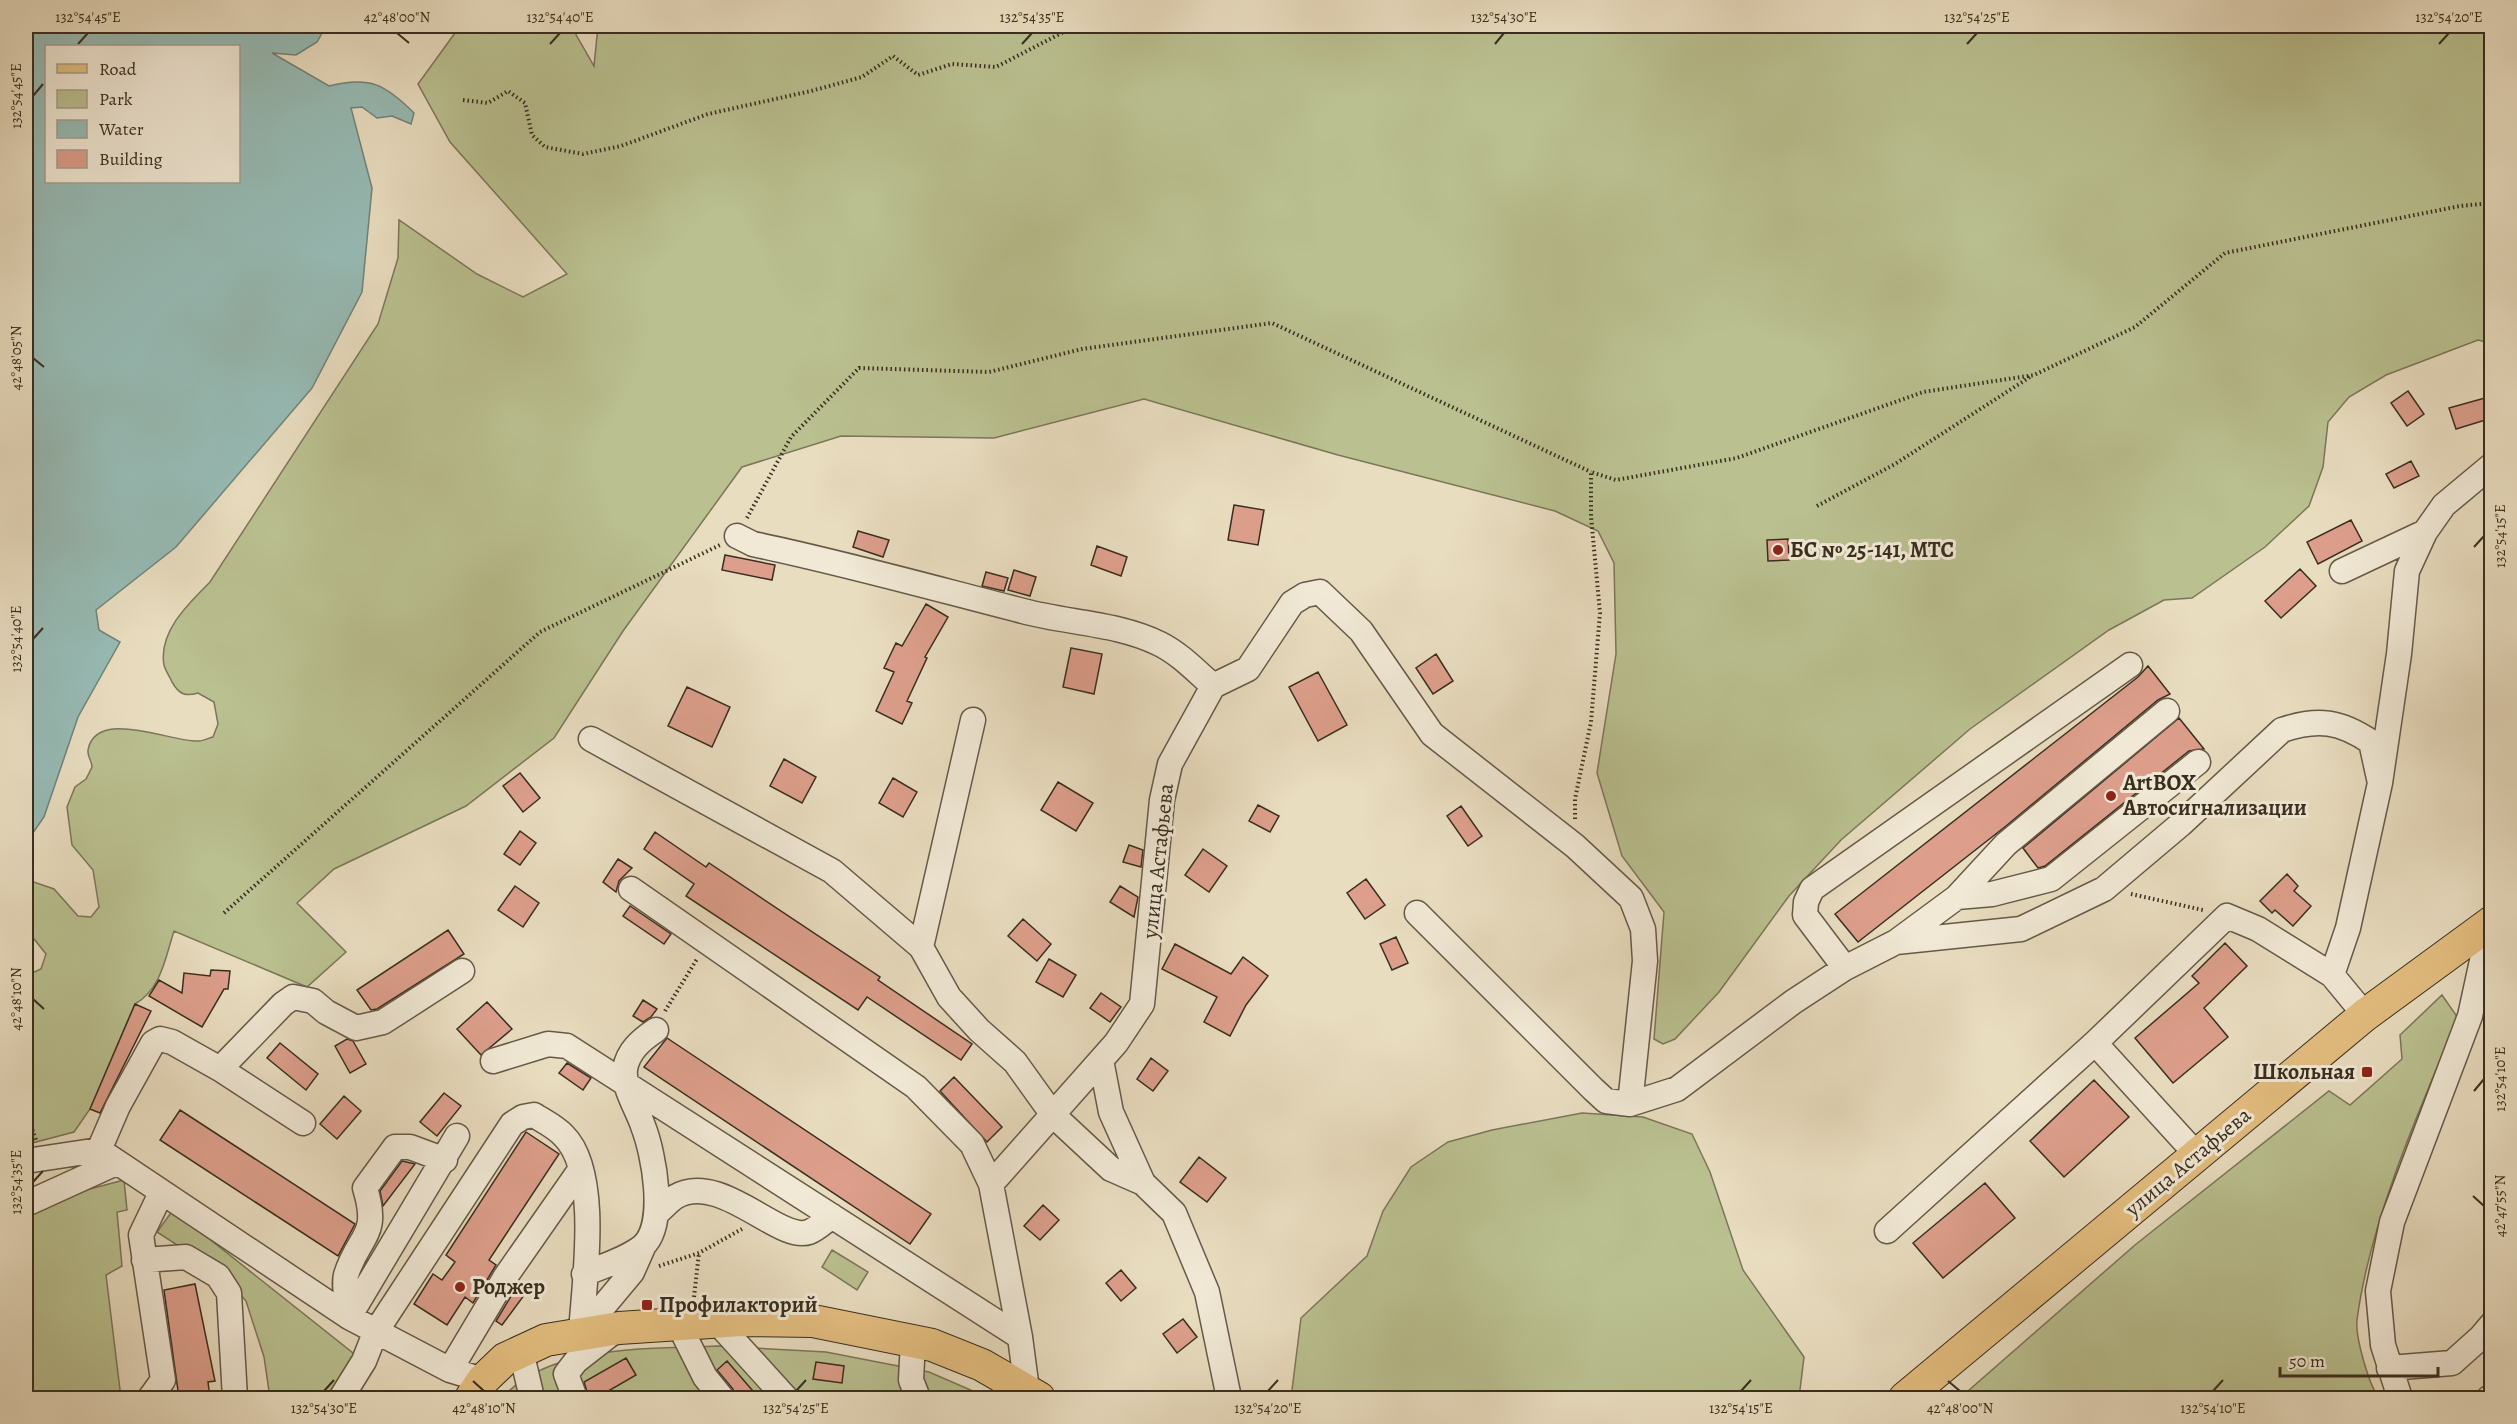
<svg xmlns="http://www.w3.org/2000/svg" width="2517" height="1424" viewBox="0 0 2517 1424" font-family="Alegreya,serif">
<rect width="100%" height="100%" fill="#e9ddc0"/>
<filter id="stains"><feTurbulence type="fractalNoise" baseFrequency=".00333" numOctaves="4"/><feColorMatrix values="0 0 0 0 .2 0 0 0 0 .09 0 0 0 0 .02 0 0 0 .5 -.17"/></filter>
<radialGradient id="worn" r=".72"><stop offset=".6" stop-color="#630" stop-opacity="0"/><stop offset="1" stop-color="#630" stop-opacity=".3"/></radialGradient>
<path fill="#bac090" stroke="#7a7758" stroke-width="1.5" d="M460,26h111l23,40 4,-40h1893v317l-13,-3 -92,35 -37,22 -21,25 -5,45 -14,39 -44,41 -73,51 -28,2 -55,30 -139,99 -129,111 -52,56 -70,96 -44,47 -12,5 -9,-5 10,-127 -42,-56 -25,-83 19,-119 -2,-91 -16,-32 -43,-20 -217,-56 -194,-56 -150,39 -153,-2 -99,31 -119,164 -69,107 -88,68 -132,63 -37,34 49,49 -39,35 -133,-56c-9,28 -13,58 -39,73l-45,105 -16,23 -42,11 -4,-11 -2,1v-162l6,2 9,-4 5,-15 -20,-25v-44l5,-4 23,8 24,27 13,1 8,-10 -6,-37 -21,-25 -5,-38 8,-20 11,-8 6,-12c0,-6 -5,-11 -4,-17 8,-43 85,-7 111,-9 4,0 10,-3 14,-4l5,-13 -4,-22 -16,-9c-13,4 -19,1 -26,-11 -2,-5 -7,-12 -8,-17 -6,-33 25,-62 46,-83l168,-258 20,-66 1,-38 78,54 46,23 44,-23 -117,-132 -32,-58z
M2442,995l16,23c-39,92 -88,203 -101,302 -2,17 12,65 22,78h-419l175,-153 194,-154 21,14 52,-46 -2,-24z
M1582,1113l61,4 49,17 18,38 33,98 61,87 -5,41h-508l10,-80 66,-62 16,-45 28,-44 37,-25 44,-12z
M124,1180l3,30 -10,2 5,54 -16,9 15,123h-95v-186l26,-13z
M173,1210l185,147 -26,41h-62l-6,-41 -18,-56 -21,-25 -68,-44z
M832,1250l36,22 -11,18 -35,-23z
M717,1346l109,6 103,20 60,26h-487c47,-54 149,-49 215,-52z"/>
<path fill="#97bbb5" stroke="#718379" stroke-width="1.5" fill-rule="evenodd" d="M26,26h300l-9,16 -21,13 -24,-2 57,33c41,-10 56,-2 85,27l-3,11 -19,-8 -15,2 -15,-11 -11,1 21,80 -10,104 -50,96 -136,159 -80,63 3,20 21,12 -42,75 -34,100 -18,26zM46,46h192v136h-192z"/>
<path fill="#dd9f8c" stroke="#392e1f" stroke-width="1.5" d="M2408,391l16,23 -17,12 -16,-23z
M2492,396v22l-36,11 -7,-21z
M2411,461l8,15 -25,12 -8,-14z
M1234,505l30,5 -6,35 -30,-5z
M2351,520l11,21 -44,23 -11,-22z
M858,531l31,9 -6,17 -30,-10z
M1788,539l1,21 -21,1 -1,-21z
M1097,546l30,11 -6,19 -30,-11z
M725,555l50,10 -3,15 -50,-10z
M2300,569l16,17 -35,32 -16,-17z
M1014,570l22,7 -6,19 -22,-6z
M986,572l22,6 -4,13 -22,-5z
M926,604l22,13 -23,40 2,1 -20,43 5,2 -10,21 -26,-13 18,-39 -10,-4 12,-25 6,3z
M1071,648l31,6 -8,40 -31,-7z
M1436,654l17,27 -20,13 -17,-26z
M2148,666l22,28 -12,6 -152,126 -148,116 -23,-28 303,-237z
M1318,672l29,53 -29,16 -29,-54z
M687,687l43,20 -18,40 -44,-21z
M2179,718l25,31 -15,2 -144,115 -7,2 -15,-20z
M784,759l32,18 -14,26 -32,-17z
M520,773l20,25 -17,14 -20,-26z
M893,778l24,14 -14,25 -24,-14z
M1058,782l35,21 -17,28 -35,-21z
M1258,805l21,11 -9,16 -21,-11z
M1461,806l21,30 -14,10 -21,-30z
M520,831l16,12 -16,22 -16,-11z
M655,832l51,35 3,-4 171,114 -2,3 94,64 -11,16 -94,-63 -9,13 -172,-114 8,-12 -50,-35z
M1129,845l14,5 -2,17 -18,-5z
M1203,849l24,17 -18,26 -24,-17z
M618,859l14,9 -13,13 -3,11 -13,-10z
M2287,874l11,12 -4,5 17,15 -18,20 -18,-16 -3,3 -12,-12z
M1366,879l19,26 -20,14 -18,-26z
M515,886l24,17 -16,24 -25,-17z
M1120,886l18,11 -4,20 -24,-15z
M630,906l41,28 -7,10 -41,-28z
M1023,919l28,25 -14,17 -29,-25z
M448,930l16,24 -87,55 -6,1 -14,-20z
M1396,937l12,26 -16,7 -12,-26z
M2225,943l22,23 -43,42 24,29 -55,46 -38,-45 64,-55 -7,-7z
M1175,944l56,30 12,-17 25,19 -22,29 -16,31 -26,-14 13,-25 -55,-28z
M1049,959l27,16 -13,22 -27,-15z
M211,970l19,1 -2,18h-4l-22,38 -53,-31 10,-16 23,13 2,-20 26,3z
M1101,993l20,14 -11,15 -20,-14z
M643,1000l14,9 -6,8 -8,5 -10,-6z
M487,1002l25,27 -31,26 -24,-26z
M135,1004l16,7 -51,102 -10,-4z
M667,1038l264,176 -21,30 -266,-177z
M347,1039l6,2 13,23 -16,9 -15,-27z
M280,1043l38,31 -12,16 -39,-32z
M1151,1058l17,13 -15,20 -16,-12z
M567,1063l24,15 -8,12 -24,-17z
M954,1077l48,50 -15,15 -47,-51z
M2094,1080l35,37 -65,60 -34,-36z
M444,1093l17,13 -24,30 -17,-14z
M344,1096l17,15 -24,28 -17,-15z
M180,1110l175,114 -17,32 -178,-116z
M526,1132l33,22 -70,106 7,5 -23,38 -8,-6 -18,28 -33,-21 19,-30 9,6 13,-18 -9,-7z
M1199,1157l27,21 -19,24 -27,-20z
M402,1161l13,3 -32,42 -3,-15z
M1985,1183l30,35 -72,60 -30,-35z
M1043,1205l16,15 -19,20 -16,-14z
M1121,1270l15,18 -15,13 -15,-18z
M519,1283l9,7 -26,35 -6,-4z
M195,1284l20,97 -7,1 2,16h-31l-15,-108z
M1183,1319l14,18 -20,16 -14,-19z
M626,1358l10,17 -33,19 2,4h-16l-5,-16z
M727,1361l32,37h-23l-3,-9 -16,-19z
M816,1362l28,4 -2,17 -29,-4z"/>
<g fill="none" stroke-linecap="round" stroke-linejoin="round">
<defs>
<path id="minor" d="M737,536l16,8c91,19 180,44 270,67 44,12 95,12 137,33 20,10 36,27 53,42
M2342,571l83,-39
M591,739l241,132 89,76 28,50 30,33 36,32 38,53 58,54 32,14
M631,889l285,198 56,57 19,40 29,153 7,53
M1957,897l35,-3 59,-15 147,-117
M1417,913l176,176 13,12 24,3 47,-15 116,-87 52,-34 51,-26 125,-13 83,-40 77,-65 101,-94c36,-12 58,-9 89,12l9,41
M1896,942l61,-45 49,-53 161,-133
M921,947l52,-227
M1845,968l-40,-53 1,-13 6,-13 318,-224
M2365,1015l-33,-40 16,-47 32,-145 19,-129 8,-83 18,-39 19,-27 48,-40
M2095,1043l102,112
M1101,1060l10,52 32,71 31,30 33,79 22,106
M493,1061l55,-17 19,2 453,291
M220,1069l63,-65 10,-7 20,4 13,11 30,16 27,-6 79,-51
M99,1150l19,-44 35,-63 7,-4 12,3 48,27 83,54
M26,1161l73,-11 250,167 101,53 33,10
M991,1184l125,-141 26,-39 20,-204 8,-36 43,-78 35,-17 44,-66 13,-8 15,-3 41,39 71,103 143,112 56,52 12,31 2,32 -15,143
M26,1204l90,-41
M658,1212c5,-4 11,-11 17,-15 45,-27 104,46 134,35 8,-3 16,-11 23,-16
M1887,1231l208,-188 132,-127 31,13 74,46
M144,1260l42,-3 32,19 11,17 6,105
M584,1274c19,-8 43,-15 59,-28 24,-22 11,-92 0,-120 -6,-18 -20,-38 -18,-57 3,-18 16,-29 31,-39
M349,1317c-1,-12 -6,-30 -3,-42 13,-41 34,-38 19,-87l30,-41h15l35,13
M349,1317l108,-181
M716,1321l70,77
M678,1323l27,54 17,21
M581,1333l51,-61 12,-27
M913,1341l-2,39 7,18
M521,1351l11,47
M2389,1368l63,-5 29,-26 11,-13
M450,1370l56,-94 74,-106
M150,1398l13,-18 -22,-145 20,-42
M341,1398l23,-37 11,-28 137,-209 11,-7 11,-2c9,6 22,12 30,21 37,37 20,147 17,197
M575,1398l-9,-24 10,-13 41,-32
M2400,1398l-17,-53 -5,-54 14,-69 78,-206 15,-69 -8,-14
M2489,1398l3,-1"/>
<path id="major" d="M471,1398l12,-18 22,-21 41,-19 73,-12 122,-8 72,1 119,24 50,20 57,33
M1905,1398l460,-383 127,-93"/>
</defs>
<use href="#minor" stroke="#655a47" stroke-width="27"/>
<use href="#major" stroke="#392e1f" stroke-width="34"/>
<path stroke="#392e1f" stroke-width="4" stroke-dasharray="1.5 3" stroke-linecap="butt" d="M463,100l25,3 20,-12 17,12 7,32 13,12 38,7 38,-8 87,-32 103,-23 51,-14 31,-21 25,19 34,-11 44,3 79,-41
M1817,506l78,-42 135,-87
M747,518l44,-81 68,-69 130,4 93,-23 190,-26 319,149
M1575,819v-20l16,-77 9,-109 -9,-97v-44l25,8 121,-22 186,-66 111,-17 101,-48 90,-74 235,-47 32,-3
M2131,894l72,16
M224,913l316,-281 180,-87
M665,1011l32,-52
M26,1126h5l5,14
M659,1266l40,-13 43,-24
M694,1297l5,-44"/>
<use href="#minor" stroke="#f1e9d6" stroke-width="24"/>
<use href="#major" stroke="#e4be80" stroke-width="32"/>
</g>
<path fill="none" stroke="#392e1f" stroke-width="2" d="M397,33l12,10M78,44l10,-11M550,44l10,-11M1022,44l10,-11M1495,44l9,-11M1967,44l10,-11M2439,44l10,-11M33,96l10,-12M33,358l11,9M2474,547l10,-11M33,639l10,-11M33,999l11,10M2474,1091l10,-12M33,1182l10,-11M2473,1196l11,10M473,1381l11,10M1948,1381l12,10M324,1391l10,-11M796,1391l10,-11M1268,1391l10,-11M1741,1391l10,-11M2213,1391l10,-11"/>
<g fill="#8f2418" stroke="#f1e9d6" stroke-width="2">
<circle cx="1778" cy="550" r="6"/>
<circle cx="2111" cy="796" r="6"/>
<rect x="2361" y="1066" width="12" height="12" rx="3"/>
<circle cx="460" cy="1287" r="6"/>
<rect x="641" y="1299" width="12" height="12" rx="3"/>
</g>
<g text-anchor="middle" dominant-baseline="central" stroke-width="6" stroke-linejoin="round" paint-order="stroke">
<g font-size="22" font-weight="bold" fill="#392e1f" stroke="#f1e9d6" text-anchor="start">
<text x="1790" y="550">БС № 25-141, МТС</text>
<text x="2123" y="783">ArtBOX<tspan x="2123" dy="25">Автосигнализации</tspan></text>
<text x="2355" y="1072" text-anchor="end">Школьная</text>
<text x="472" y="1287">Роджер</text>
<text x="659" y="1305">Профилакторий</text>
</g>
<g font-size="22" fill="#392e1f" stroke="#f1e9d6">
<text transform="translate(1158 861) rotate(-84)">улица Астафьева</text>
<text transform="translate(2188 1162) rotate(-40)">улица Астафьева</text>
</g>
</g>
<rect width="2517" height="1424" fill="none" stroke="#e9ddc0" stroke-width="66"/>
<rect x="45" y="45" width="195" height="138" fill="#f1e9d6" stroke="#a79e8d" stroke-width="1.5"/>
<rect x="57" y="64" width="30" height="9" fill="#e4be80" stroke="#a79e8d" stroke-width="1.5"/>
<text x="99" y="75" font-size="18" fill="#392e1f">Road</text>
<rect x="57" y="90" width="30" height="18" fill="#bac090" stroke="#a79e8d" stroke-width="1.5"/>
<text x="99" y="105" font-size="18" fill="#392e1f">Park</text>
<rect x="57" y="120" width="30" height="18" fill="#97bbb5" stroke="#a79e8d" stroke-width="1.5"/>
<text x="99" y="135" font-size="18" fill="#392e1f">Water</text>
<rect x="57" y="150" width="30" height="18" fill="#dd9f8c" stroke="#a79e8d" stroke-width="1.5"/>
<text x="99" y="165" font-size="18" fill="#392e1f">Building</text>
<path d="M2280 1367v9h158v-9" fill="none" stroke="#392e1f" stroke-width="3"/>
<text x="2289" y="1367" font-size="18" fill="#392e1f" stroke="#f1e9d6" stroke-width="4.5" paint-order="stroke">50 m</text>
<rect x="33" y="33" width="2451" height="1358" fill="none" stroke="#392e1f" stroke-width="2"/>
<g font-size="15" text-anchor="middle" fill="#392e1f">
<text x="88" y="22">132°54'45"E</text>
<text x="397" y="22">42°48'00"N</text>
<text x="560" y="22">132°54'40"E</text>
<text x="1032" y="22">132°54'35"E</text>
<text x="1504" y="22">132°54'30"E</text>
<text x="1977" y="22">132°54'25"E</text>
<text x="2449" y="22">132°54'20"E</text>
<text transform="translate(16 96) rotate(-90)" y="5">132°54'45"E</text>
<text transform="translate(16 358) rotate(-90)" y="5">42°48'05"N</text>
<text transform="translate(2500 536) rotate(-90)" y="5">132°54'15"E</text>
<text transform="translate(16 639) rotate(-90)" y="5">132°54'40"E</text>
<text transform="translate(16 999) rotate(-90)" y="5">42°48'10"N</text>
<text transform="translate(2500 1079) rotate(-90)" y="5">132°54'10"E</text>
<text transform="translate(16 1182) rotate(-90)" y="5">132°54'35"E</text>
<text transform="translate(2500 1206) rotate(-90)" y="5">42°47'55"N</text>
<text x="324" y="1413">132°54'30"E</text>
<text x="484" y="1413">42°48'10"N</text>
<text x="796" y="1413">132°54'25"E</text>
<text x="1268" y="1413">132°54'20"E</text>
<text x="1741" y="1413">132°54'15"E</text>
<text x="1960" y="1413">42°48'00"N</text>
<text x="2213" y="1413">132°54'10"E</text>
</g>
<rect width="100%" height="100%" filter="url(#stains)"/>
<rect width="100%" height="100%" fill="url(#worn)"/>
</svg>
